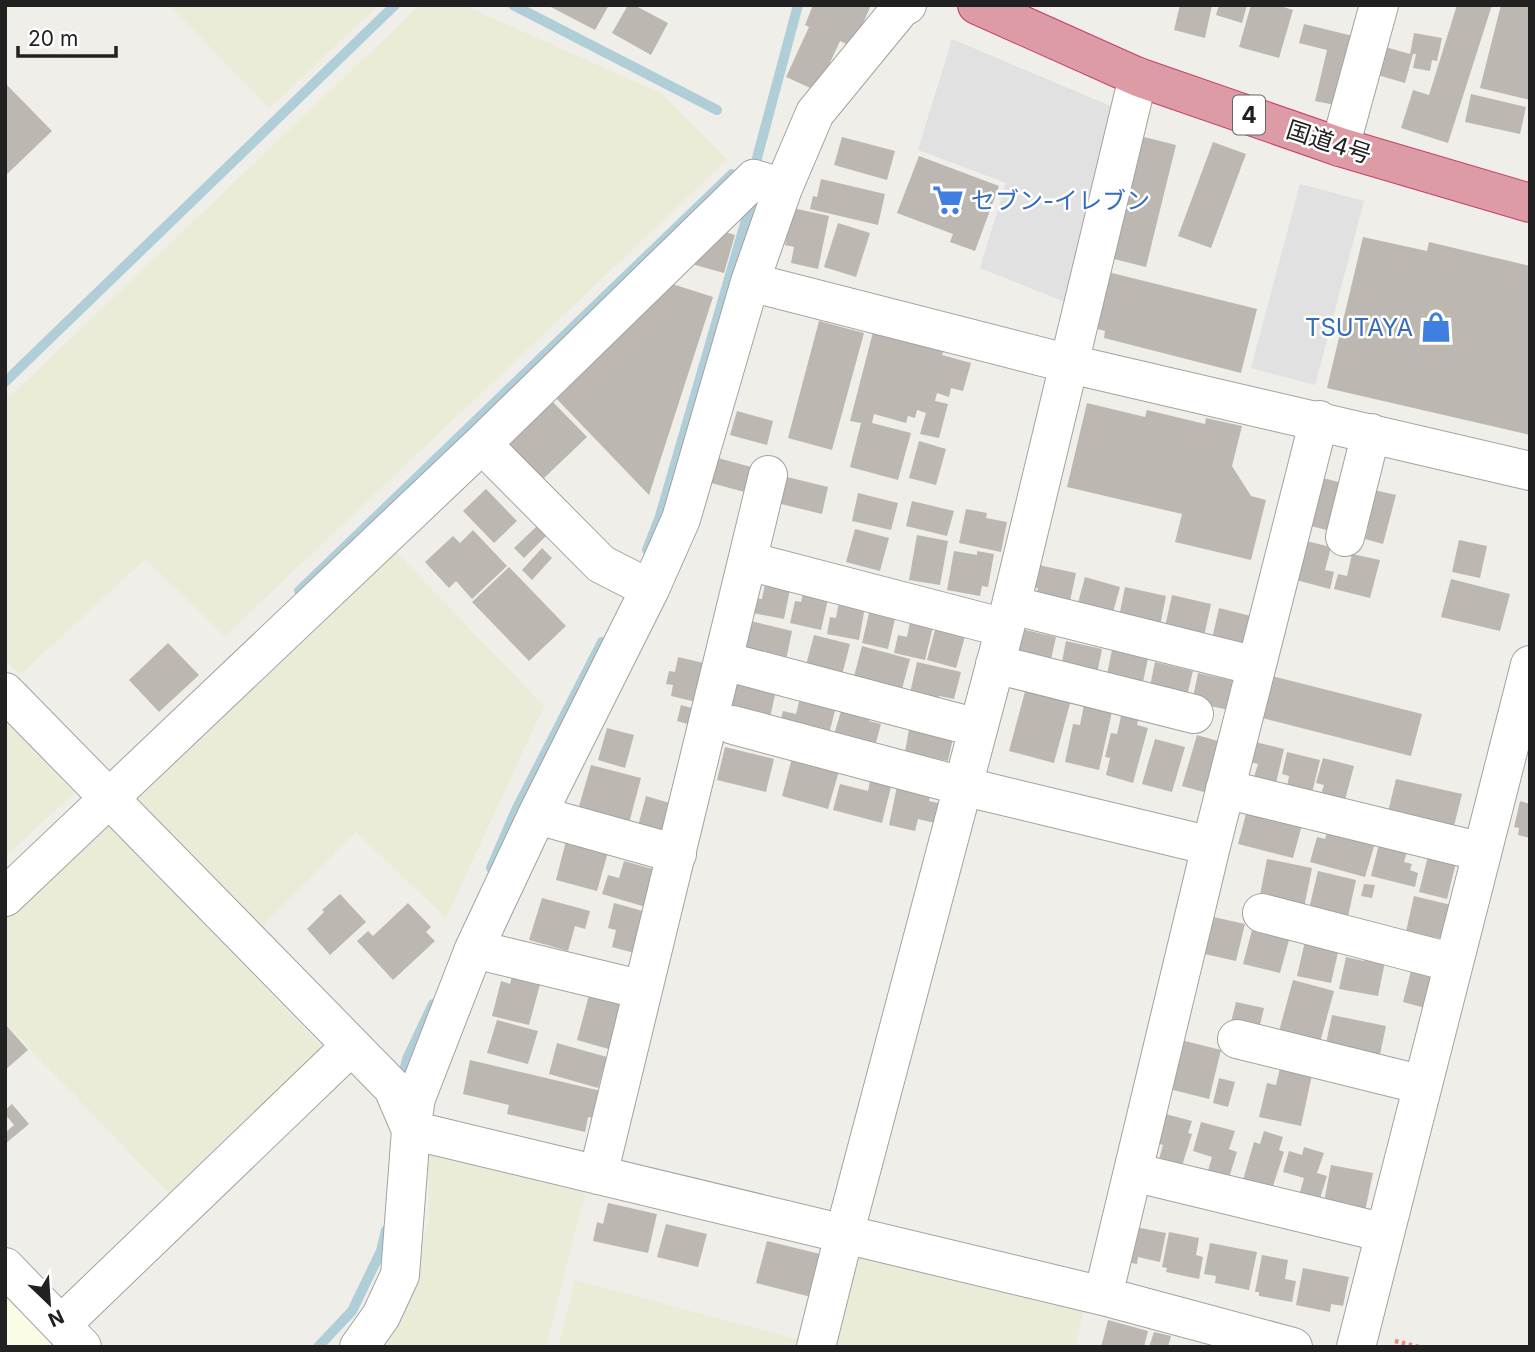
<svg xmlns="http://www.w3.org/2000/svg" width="1535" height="1352" viewBox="0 0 1535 1352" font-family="Inter,'Noto Sans JP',sans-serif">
<rect width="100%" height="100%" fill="#f0eee9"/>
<path fill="#fbfce6" d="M5,1290l54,57h-54z"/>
<path fill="#eaecd7" d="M169,5h210l-110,103z
M420,5h43l200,89 64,66 -502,476 -80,-77 -125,116 -15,-15v-259z
M395,551l149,155 -98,212 -90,-86 -97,98 -128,-132z
M5,720l70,72 -70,65z
M104,820l223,232 -153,147 -169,-176v-108z
M428,1146l159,40 -41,161h-179l44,-68 18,-59z
M854,1249l230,61 -9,37h-246z
M575,1280l236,63 -1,4h-252z"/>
<path fill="#e1e1e1" d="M952,39l163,69 -50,194 -85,-34 26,-85 -88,-33z
M1300,184l64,17 -49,184 -64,-17z"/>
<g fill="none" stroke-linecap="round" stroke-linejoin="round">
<path stroke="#afced8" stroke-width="10" d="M513,5l204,105
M756,171l1,-13 41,-153
M5,382l390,-377
M647,550l13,-34 93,-320
M299,591l433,-417
M491,868l25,-58 86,-168
M401,1084l6,-25 26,-55
M318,1347l34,-36 29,-60 5,-21"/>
</g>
<path fill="#bdb7b2" d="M547,5h62l-14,25z
M628,5h6l34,18 -17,32 -39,-22z
M813,5h58l-18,42 -13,-6 -23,50 -31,-14 23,-50 -4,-2z
M1180,5h32l-7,33 -31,-8z
M1219,5h28l-5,18 -26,-8z
M1251,5h26l16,5 -14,48 -40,-11z
M1457,5h35l-44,138 -47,-15 12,-38 16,5z
M1501,5h29v95l-50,-12z
M1304,24l53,13 -17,69 -25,-5 12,-51 -28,-7z
M1414,33l28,5 -5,23 -5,-1 -2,11 -17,-3 3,-14h-3l-8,29 -31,-9 8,-28 28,8z
M5,83l47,48 -47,45z
M1471,94l55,13 -6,27 -55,-12z
M1140,136l36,9 -30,122 -36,-9z
M842,137l53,14 -8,29 -53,-15z
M1213,142l33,12 -35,94 -33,-12z
M919,156l80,30 -24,65 -25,-9 3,-8 -56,-21z
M821,179l64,15 -7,31 -68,-16 3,-13 4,1z
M793,208l36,8 -11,53 -27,-6 3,-16 -9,-2z
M838,223l32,10 -14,44 -32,-10z
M722,231l13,4 -11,38 -29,-8 3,-11z
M1363,237l64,14 2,-9 101,24v169l-203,-47z
M1104,271l153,38 -16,64 -137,-35 1,-7 -15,-4z
M666,282l47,15 -64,198 -97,-101z
M819,321l45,12 -32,117 -44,-12z
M873,332l71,18 -2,5 29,8 -8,28 -12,-3 -2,9 -12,-4 -2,8 13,3 -9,34 -19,-4 6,-21 -9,-3 -2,8 -7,-2 -2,7 -32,-9 -2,9 39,10 -13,47 -48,-13 11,-44 -11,-2z
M550,399l37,38 -44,42 -37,-39z
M1087,403l58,14 2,-7 58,14 1,-6 36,8 -10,40 19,30 15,4 -15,60 -76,-18 7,-28 -115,-27z
M737,411l36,10 -6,24 -37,-10z
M919,441l27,8 -10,36 -27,-7z
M718,458l37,10 -7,25 -37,-10z
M783,476l45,11 -6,27 -45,-11z
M1323,478l23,6 -12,48 -23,-6z
M486,489l31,32 -23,22 -31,-32z
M1370,489l26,6 -13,49 -18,-5 3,-11 -7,-2z
M858,493l40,10 -7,27 -39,-9z
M912,501l42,10 -7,25 -41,-10z
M966,509l21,4 -1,5 21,4 -6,30 -42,-9z
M538,525l9,10 -23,23 -10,-10z
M855,529l34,9 -9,33 -34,-9z
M473,530l34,36 -35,33 -16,-18 -7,7 -24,-26 28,-26 7,7z
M917,535l31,6 -8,44 -31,-5z
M1459,540l28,6 -7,32 -28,-6z
M1306,541l25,6 -6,23 9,2 -4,17 -34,-9z
M542,548l10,10 -20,22 -10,-10z
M954,551l23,4v-4l17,3 -6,33 -6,-1 -2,10 -33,-6z
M1352,554l28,6 -10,38 -36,-9 4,-15 9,2z
M1034,564l42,9 -7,33 -34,-7 3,-11 -8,-1z
M509,567l57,59 -37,35 -57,-59z
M1085,577l35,10 -9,33 -35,-10z
M1451,579l59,15 -10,37 -59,-14z
M765,584h26l-7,35 -31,-6 2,-15 7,1z
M805,585l25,6 -9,39 -31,-7 5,-22 6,1z
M1125,587l41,9 -7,35 -40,-14z
M1172,595l39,9 -8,37 -38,-14z
M840,596l25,11 -6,33 -32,-6 3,-17 6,1z
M871,605l26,5 -9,39 -26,-6z
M1219,608l36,9 -12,33 -32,-7z
M751,621l41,10 -6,29 -41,-10z
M910,622l23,5 -8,33 -31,-7 4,-18 9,2z
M936,626l30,7 -10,35 -29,-8z
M1021,629l35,8 -6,27 -35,-7z
M814,635l36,9 -8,31 -36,-10z
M1066,641l36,8 -5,25 -36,-7z
M168,643l31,32 -40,37 -30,-32z
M862,646l48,13 -8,30 -48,-13z
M1112,650l36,8 -6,29 -36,-8z
M678,657l26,6 -8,39 -25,-6 2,-11 -7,-1 3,-13 6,1z
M917,662l44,10 -7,27 -15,-3 -1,3 -28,-6z
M1155,662l38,9 -7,29 -37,-9z
M1198,673l41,9 -6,29 -41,-9z
M1272,676l150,38 -11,42 -149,-38z
M733,681l43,9 -6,28 -43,-9z
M1027,684l45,12 -18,67 -45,-12z
M801,694l36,9 -8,31 -49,-12 3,-11 13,3z
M843,704l29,8 -3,9 12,3 -6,22 -41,-11z
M681,705l18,5 -4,16 -18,-5z
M1084,705l28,7 -13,58 -34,-8 8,-38 7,1z
M1122,712l17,5 -2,8 11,3 -15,55 -27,-8 4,-17 -5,-1 6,-24 6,1z
M607,728l27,7 -9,33 -27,-8z
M909,729l44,9 -5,23 -43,-9z
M1197,735l28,8 -14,51 -29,-8z
M1155,739l30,8 -13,45 -30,-8z
M1255,742l29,7 -8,34 -22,-6 4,-13 -8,-2z
M725,747l49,12 -8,33 -49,-12z
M1287,752l33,8 -8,33 -25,-6 2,-11 -7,-2z
M792,758l47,13 -11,38 -46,-13z
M1323,758l31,8 -9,34 -24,-6 3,-9 -8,-2z
M591,765l50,13 -13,49 -51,-14z
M1396,779l66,15 -9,36 -66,-14z
M870,781l21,6 -9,36 -49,-13 7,-26 28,7z
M897,786l34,7 -2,8 10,2 -4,20 -17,-4 -3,12 -26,-6z
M646,796l27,8 -8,30 -27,-8z
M1520,801l10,3v34l-12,-3 1,-7 -5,-1z
M1247,810l55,15 -9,33 -55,-14z
M1328,830l47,13 -10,34 -55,-15 7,-25 8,2z
M566,841l42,11 -11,39 -41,-11z
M1379,844l28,8 -3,10 8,2 -2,6 8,3 -3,14 -44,-11z
M1428,856l28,7 -9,36 -28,-7z
M1267,859l45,9 -8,40 -45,-8z
M624,861l36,10 -11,37 -47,-14 6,-19 11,3z
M1318,871l38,9 -9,41 -39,-8z
M1364,884l11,1 -3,13 -11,-2z
M340,894l26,28 -36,33 -23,-26 17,-17 -2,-2z
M1414,896l37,9 -8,34 -9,-2 -1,5 -28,-6z
M542,898l48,13 -5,18 -10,-3 -7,25 -39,-11z
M408,903l23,24 -5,5 9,9 -42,39 -36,-39 11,-10 5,5z
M614,903l36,10 -12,41 -26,-7 4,-17 -8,-2z
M1209,916l36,8 -9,37 -36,-8z
M1252,930l37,10 -9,33 -37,-9z
M1306,937l34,7 -9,39 -34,-7z
M1366,952l20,5 -8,39 -39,-7 7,-32 18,4z
M1413,963l21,15 -9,30 -22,-6z
M513,973l28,8 -12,44 -37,-9 9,-35 9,3z
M1293,980l41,11 -15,55 -41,-11z
M589,995l36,9 -13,46 -35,-10z
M1236,1002l28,6 -6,25 -28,-7z
M1332,1015l54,11 -7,33 -54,-11z
M497,1020l41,11 -10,33 -41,-11z
M5,1024l23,26 -23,20z
M1181,1040l40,10 -12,49 -40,-10z
M557,1043l50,14 -9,31 -49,-14z
M470,1060l131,31 -6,27 -7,-1 -3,15 -78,-18 2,-9 -46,-11z
M1280,1068l32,7 -11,51 -42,-9 8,-34 9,2z
M1219,1078l16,4 -7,25 -15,-4z
M12,1104l17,20 -24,20v-11l9,-8 -9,-11v-4z
M1162,1113l30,8 -4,12 4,1 -10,32 -23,-7 4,-14 -10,-3z
M1201,1122l34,9 -6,18 8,3 -9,29 -21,-7 5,-17 -19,-6z
M1264,1131l19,6 -4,13 5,2 -12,37 -29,-9 11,-38 6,2z
M1304,1147l20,6 -7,20 10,3 -9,29 -20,-6 6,-21 -21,-6 6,-21 13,4z
M1331,1165l42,8 -9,43 -41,-9z
M608,1203l49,11 -9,39 -55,-12 4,-19 6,2z
M666,1224l41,10 -9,33 -41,-10z
M1131,1226l35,7 -6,29 -22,-5 -1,7 -22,-4z
M1169,1232l30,6 -3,17 7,2 -4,22 -33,-7 1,-4 -5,-1z
M767,1241l53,13 -1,45 -63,-16z
M1210,1243l47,9 -8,38 -34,-7 1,-7 -12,-2z
M1262,1255l26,5 -3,19 11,2 -4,21 -33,-6v-4h-4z
M1303,1268l46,9 -6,29 -12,-2 -1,8 -34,-7z
M1108,1320l40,11 -4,16h-43z
M1154,1332l17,4 -3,11h-19z"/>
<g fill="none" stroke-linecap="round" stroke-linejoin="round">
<defs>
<path id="minor" d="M1340,147l39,-142
M750,282l320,82 460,107
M482,444l119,120 49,25
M1345,537l26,-104
M748,561l257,67
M1011,605l245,61
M724,661l254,67
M995,664l199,50
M5,692l388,396 18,42 692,166 190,51
M733,725l229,61 249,60
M1225,789l257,63
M537,815l140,39
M5,897l477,-453 272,-265 29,9
M1262,913l192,50
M474,949l169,41
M1237,1039l186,46
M1133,1172l252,61
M598,1175l170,-700
M5,1267l77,80
M1103,1296l108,-450 108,-426
M61,1325l290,-279
M359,1347l22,-31 19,-41 11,-145 5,-32 58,-149 63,-134 113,-226 31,-70 69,-237 33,-94 32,-75 86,-105 6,-3
M816,1347l28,-112 167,-630 127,-528
M1356,1347l174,-682"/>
<path id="highway" d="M977,5l161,72 202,70 190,56"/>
</defs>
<use href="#minor" stroke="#a2a2a2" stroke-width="40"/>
<use href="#highway" stroke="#c63e6a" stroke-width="40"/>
<path stroke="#e98d81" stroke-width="4.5" stroke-dasharray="3.5 3.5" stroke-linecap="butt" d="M1395,1341l24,6"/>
<use href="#minor" stroke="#fff" stroke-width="38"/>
<use href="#highway" stroke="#dd9ba6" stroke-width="38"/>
</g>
<defs>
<symbol id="supermarket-bare" viewBox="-9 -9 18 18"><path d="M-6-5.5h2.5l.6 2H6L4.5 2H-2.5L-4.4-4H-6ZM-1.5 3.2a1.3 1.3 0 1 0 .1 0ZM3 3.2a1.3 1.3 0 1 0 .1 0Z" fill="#3f7fe0" stroke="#fff" stroke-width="2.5" paint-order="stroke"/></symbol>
<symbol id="shop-bare" viewBox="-9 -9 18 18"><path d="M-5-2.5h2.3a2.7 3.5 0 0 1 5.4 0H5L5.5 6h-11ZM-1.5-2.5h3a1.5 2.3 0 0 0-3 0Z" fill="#3f7fe0" stroke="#fff" stroke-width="2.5" paint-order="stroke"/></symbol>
</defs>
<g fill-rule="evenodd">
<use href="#supermarket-bare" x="926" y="178" width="44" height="44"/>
<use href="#shop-bare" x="1414" y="305" width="44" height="44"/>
</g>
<g text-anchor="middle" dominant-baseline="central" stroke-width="5" stroke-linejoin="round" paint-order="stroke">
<rect fill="#fff" stroke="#646464" stroke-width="2" x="1233" y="95.5" width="32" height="39" rx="5"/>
<g font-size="23" font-weight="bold" fill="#212121">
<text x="1249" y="115">4</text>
</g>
<g font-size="24" fill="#212121" stroke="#fff">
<text transform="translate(1329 142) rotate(18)">国道4号</text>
</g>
<g font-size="24" fill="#366cbe" stroke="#fff" text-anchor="start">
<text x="971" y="200">セブン-イレブン</text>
<text x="1413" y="327" text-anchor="end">TSUTAYA</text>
</g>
</g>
<rect width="1535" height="1352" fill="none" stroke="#212121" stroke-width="14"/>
<g transform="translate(49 1303) rotate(155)" stroke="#ffffff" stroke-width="5" paint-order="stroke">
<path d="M0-5L12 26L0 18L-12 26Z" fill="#212121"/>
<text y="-10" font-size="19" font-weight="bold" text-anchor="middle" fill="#212121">N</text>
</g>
<path d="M18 46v10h98v-10" fill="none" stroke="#212121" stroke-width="3.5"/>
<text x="28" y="46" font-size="21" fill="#212121" stroke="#ffffff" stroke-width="5" paint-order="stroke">20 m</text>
</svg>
